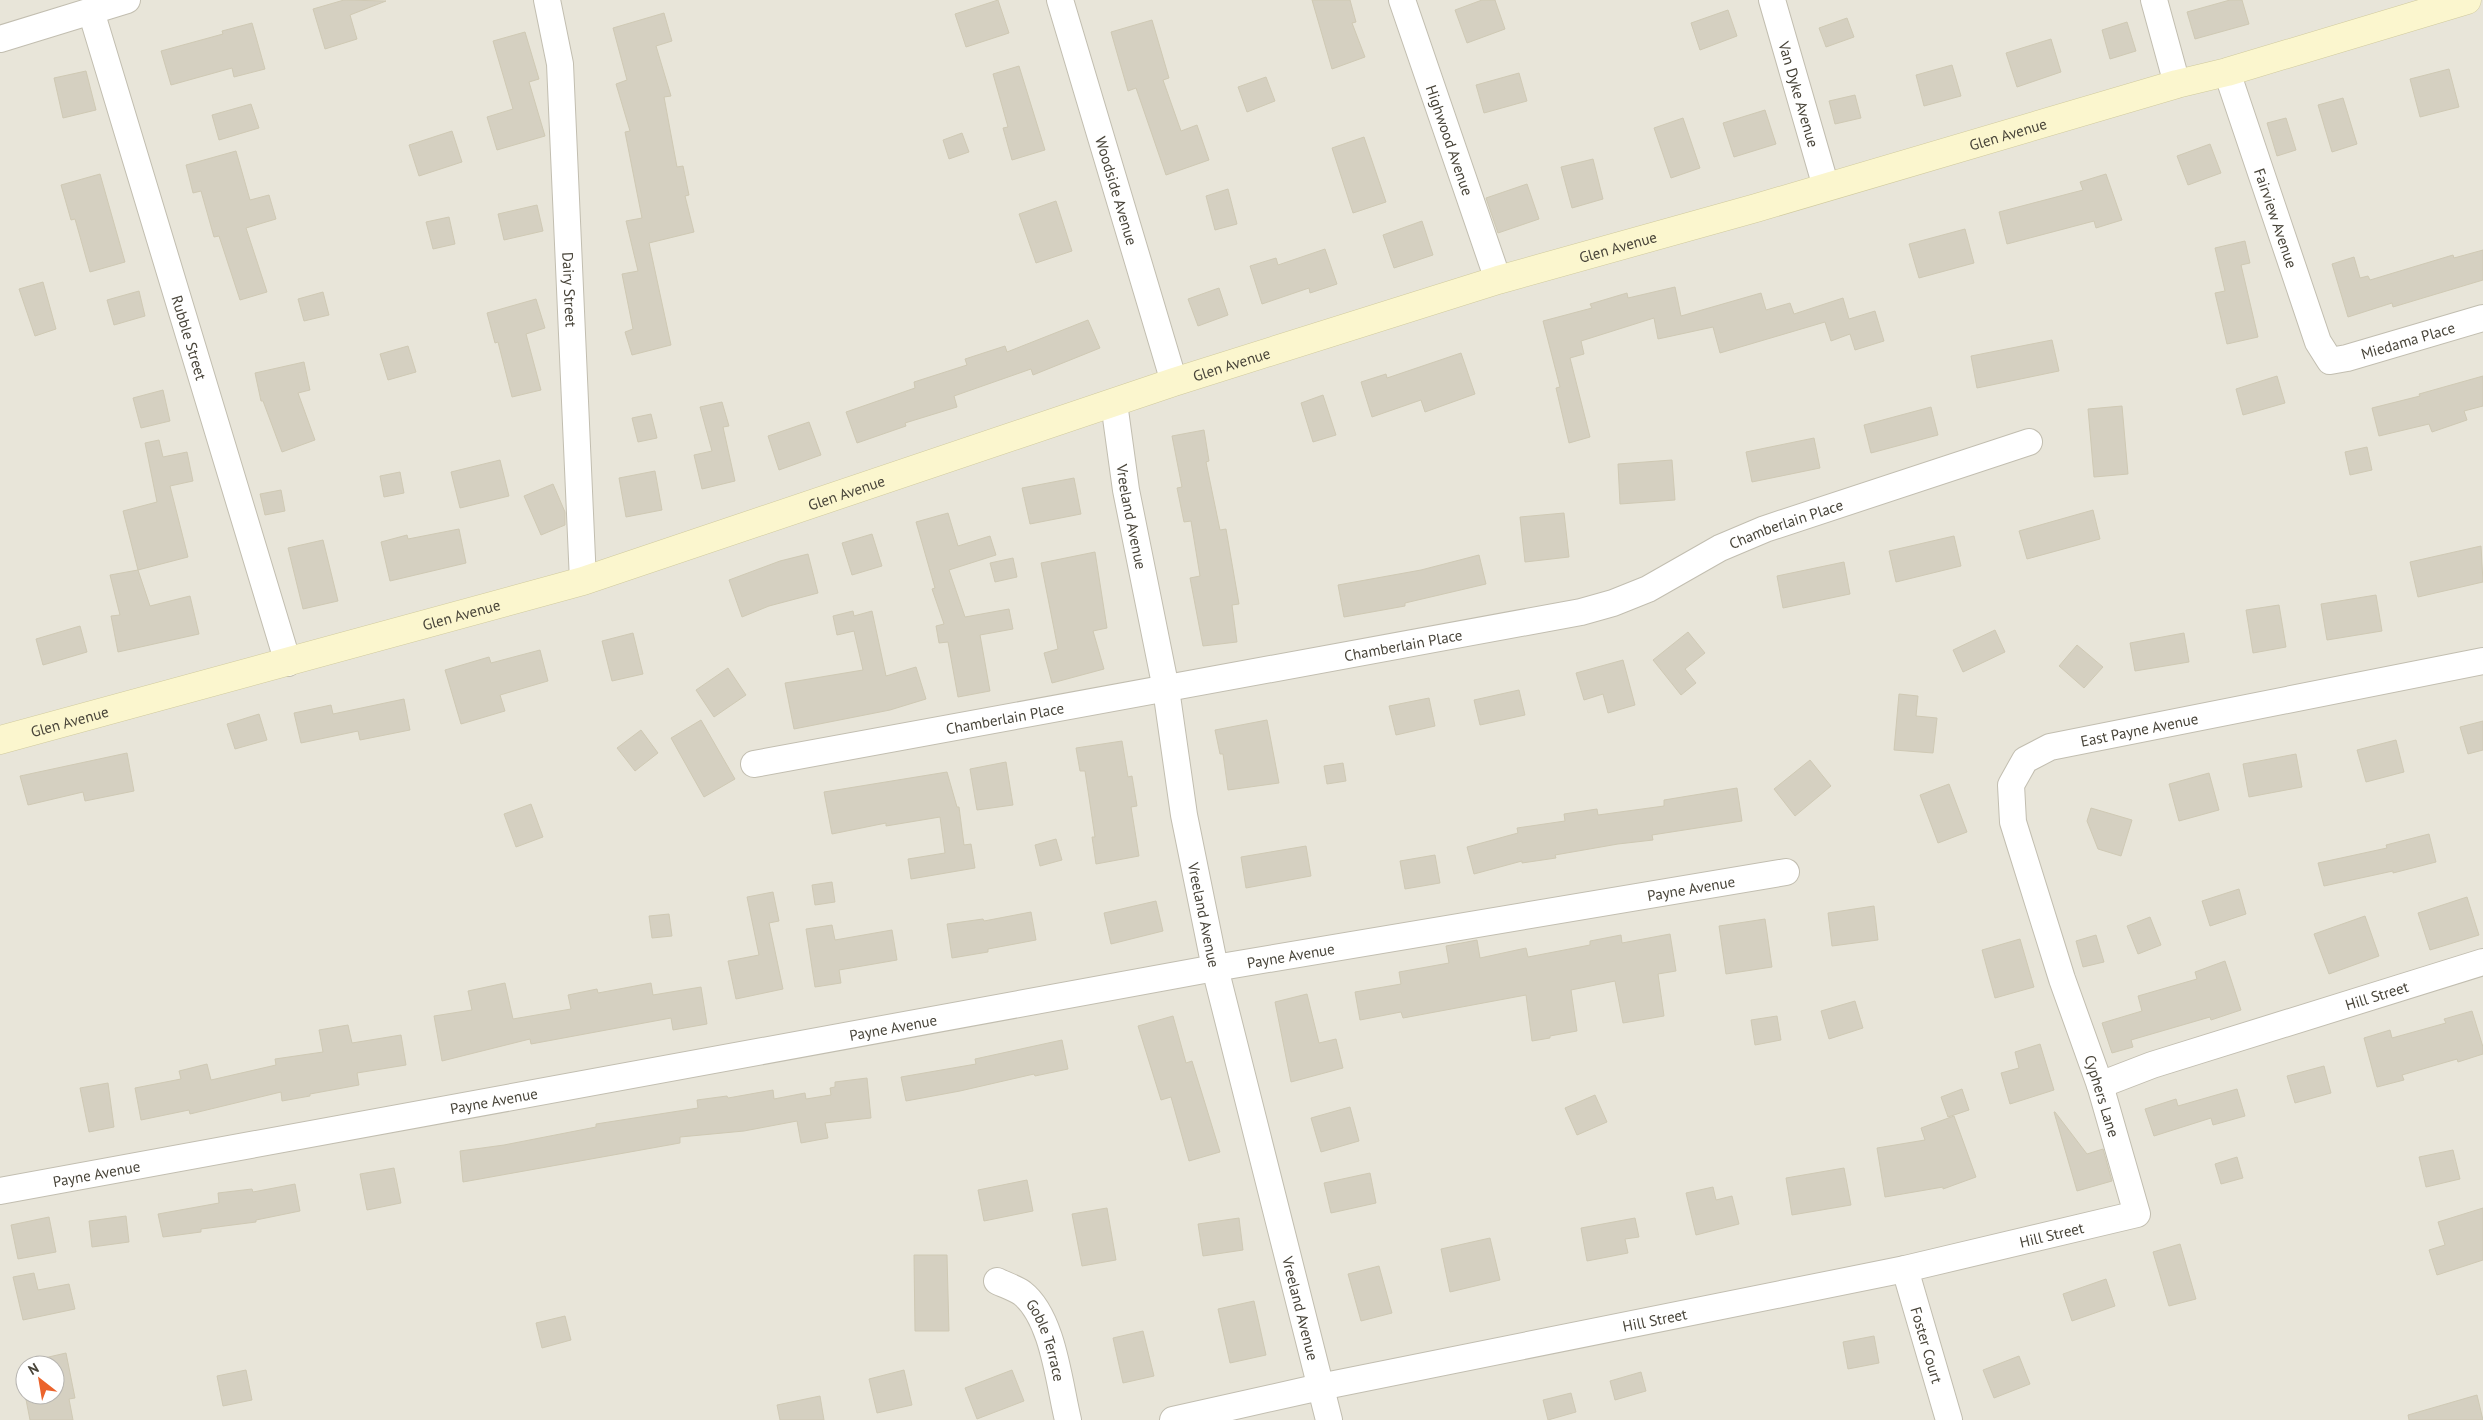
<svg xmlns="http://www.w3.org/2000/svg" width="2483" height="1420" viewBox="0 0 2483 1420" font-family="'PT Sans',sans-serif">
<rect width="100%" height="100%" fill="#f4f2ea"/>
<path fill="#e8e5d9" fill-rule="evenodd" d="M0,0h2483v1420h-2483zM25,1365h30v30h-30z"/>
<path fill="#d5d0c1" stroke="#cfc9b4" d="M344,0l42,1 -36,14 7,24 -32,10 -12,-40z
M998,0l11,33 -43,14 -11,-33z
M1312,0h38l6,22 -4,1 13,34 -33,12z
M1482,0h13l10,29 -38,14 -12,-33z
M2230,0h12l7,24 -54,15 -8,-27z
M1728,10l9,26 -37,14 -9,-27z
M664,13l8,28 -16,5 15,50 -7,1 13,70 6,-1 6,29 -4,1 9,36 -45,11 22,102 -39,10 -7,-23 8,-3 -11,-55 16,-3 -12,-50 16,-3 -17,-86 5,-1 -14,-47 11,-4 -14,-52z
M1847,18l7,19 -28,10 -7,-19z
M1152,20l17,58 -6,2 18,51 16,-6 12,35 -43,15 -30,-87 -8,3 -17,-59z
M2127,22l9,29 -26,8 -8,-29z
M252,23l13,46 -31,8 -2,-9 -61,17 -10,-34 62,-17 -1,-3z
M525,32l14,47 -10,3 16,54 -48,14 -10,-33 26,-8 -20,-68z
M2051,39l10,33 -44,15 -11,-34z
M1952,65l9,31 -37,10 -8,-31z
M1019,66l26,84 -33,10 -9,-32 5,-1 -15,-53z
M2449,69l10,38 -39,10 -10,-38z
M86,71l10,39 -33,8 -9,-40z
M1519,73l8,28 -43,12 -8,-28z
M1266,77l9,24 -28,11 -9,-25z
M1855,95l6,23 -26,6 -6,-23z
M2343,98l14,46 -25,8 -14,-47z
M251,104l8,24 -40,12 -7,-25z
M1765,110l11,34 -42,13 -11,-34z
M1683,118l17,50 -29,10 -17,-50z
M2286,118l10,32 -19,6 -10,-33z
M452,131l10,31 -43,14 -10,-31z
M962,133l7,19 -20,7 -6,-19z
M1364,137l22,65 -33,11 -21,-65z
M2210,144l11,29 -33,12 -11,-29z
M236,151l14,49 19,-5 7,24 -30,9 21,64 -27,8 -21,-64 -5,1 -13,-46 -8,2 -7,-28z
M1593,159l10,40 -31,9 -11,-41z
M100,174l25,88 -35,10 -15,-53 -4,1 -10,-35z
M2106,174l16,46 -26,8 -2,-7 -87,23 -8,-32 84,-22 -3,-8z
M1527,184l12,35 -41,14 -12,-35z
M1228,189l9,35 -22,6 -9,-34z
M1056,201l16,50 -36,12 -17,-49z
M537,205l6,26 -39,9 -6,-26z
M449,217l6,27 -22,5 -7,-27z
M1422,221l11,34 -39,13 -11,-33z
M1965,229l9,34 -55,15 -10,-34z
M2245,241l5,22 -9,2 17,72 -31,7 -12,-51 10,-2 -10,-43z
M1325,249l12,35 -27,9 -1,-5 -47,16 -12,-38 26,-8 2,7z
M2483,250v30l-90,27 -1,-4 -44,14 -16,-53 22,-7 6,21 8,-2 2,4 83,-25 1,3z
M43,282l13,47 -21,7 -16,-47z
M1675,287l6,29 80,-23 5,17 24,-7 4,11 49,-16 6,21 26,-8 9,30 -29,9 -5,-16 -19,7 -6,-19 -105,31 -7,-26 -55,12 -4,-21 -73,23 3,13 -14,4 20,79 -21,6 -13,-55 4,-1 -17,-66 49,-13 -2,-4 37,-11 1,5z
M1219,288l9,27 -30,11 -10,-27z
M139,291l6,25 -31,9 -7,-25z
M323,292l6,23 -25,6 -6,-22z
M536,299l9,29 -19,6 15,56 -29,7 -14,-55 -3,1 -8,-30z
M1088,320l12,28 -67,27 -2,-6 -77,27 3,11 -52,16 1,3 -49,17 -11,-31 69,-24 -1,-6 53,-17 -2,-6 40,-13 2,6z
M2052,340l7,31 -82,17 -6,-32z
M408,346l8,26 -28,8 -8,-26z
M1461,353l14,41 -50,18 -4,-12 -49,17 -11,-35 25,-8 1,4z
M304,362l6,28 -12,3 17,47 -33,12 -19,-51h-2l-6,-28z
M2277,376l8,27 -42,12 -7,-26z
M2483,376v30l-19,5 3,9 -35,12 -3,-8 -50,12 -7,-28 48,-12 -1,-2z
M163,390l7,31 -29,7 -8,-30z
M1323,395l13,40 -23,7 -12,-39z
M722,402l7,24 -6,1 12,54 -33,8 -8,-34 18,-4 -12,-44z
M2122,406l6,68 -34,3 -6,-68z
M1931,407l7,28 -67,18 -7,-28z
M651,414l6,24 -19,4 -6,-24z
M809,422l12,33 -42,15 -11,-34z
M1204,430l5,31 -3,1 14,68 6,-1 13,75 -7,1 5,37 -34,4 -13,-68 10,-2 -9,-55 -7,1 -7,-34 5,-1 -10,-51z
M1814,438l6,30 -68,14 -6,-30z
M159,440l4,17 24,-5 6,29 -23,5 18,71 -50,13 -15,-59 34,-9 -12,-59z
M2367,447l5,23 -22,5 -5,-23z
M500,460l9,36 -49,12 -9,-36z
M1672,460l3,40 -55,4 -2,-40z
M655,471l7,39 -36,7 -7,-39z
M400,472l4,21 -20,4 -4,-21z
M1074,478l7,36 -51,10 -8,-36z
M553,484l12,28v13l-24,10 -17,-39z
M281,490l4,21 -20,4 -5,-21z
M2093,510l7,29 -73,20 -8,-28z
M948,513l10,33 32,-10 6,19 -47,15 16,47 44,-8 4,20 -33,6 10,56 -32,6 -10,-55 -9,1 -3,-17 8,-2 -12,-35 3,-1 -19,-66z
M1564,513l5,44 -44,5 -5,-45z
M459,529l7,34 -76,18 -9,-39 26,-7 1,4z
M872,534l10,32 -30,9 -10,-32z
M1954,536l7,30 -65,16 -7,-31z
M323,540l15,61 -35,8 -15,-61z
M2481,546l2,36 -65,15 -8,-35z
M1095,552l12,76 -14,3 11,38 -52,14 -8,-30 14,-4 -17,-86z
M808,554l10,39 -49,13 -27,11 -13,-37 51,-19z
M1479,555l7,29 -81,19v3l-61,11 -6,-32 83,-15z
M1013,558l4,19 -22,5 -5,-19z
M1844,562l6,32 -67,14 -6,-32z
M138,570l12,36 40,-10 9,38 -81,18 -7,-36 9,-1 -10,-40z
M2376,595l6,36 -55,9 -6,-36z
M2279,605l7,42 -33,6 -7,-43z
M853,611l1,5 18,-5 14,65 30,-9 10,32 -36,11 -96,19 -9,-46 78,-13 -9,-39 -17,4 -4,-19z
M80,626l7,26 -44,13 -7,-26z
M1995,630l10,22 -42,20 -10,-22z
M1688,632l17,21 -20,16 11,14 -15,12 -28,-35z
M633,633l10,41 -31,7 -10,-40z
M2184,633l5,29 -54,9 -5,-28z
M2077,645l26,22 -19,21 -25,-22z
M540,650l8,31 -48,14 5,16 -44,13 -16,-54 44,-13 2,6z
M1623,660l12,45 -27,8 -5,-19 -19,6 -8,-27z
M728,668l18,27 -32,22 -18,-27z
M1519,690l6,25 -45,10 -6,-25z
M1899,694l19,2 -2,20 21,2 -4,35 -39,-3z
M1429,698l6,28 -39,9 -7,-29z
M404,699l6,31 -50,10 -2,-9 -57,12 -7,-30 37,-8 2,9z
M259,714l8,26 -32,9 -8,-25z
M701,720l34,59 -31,18 -33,-59z
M1267,720l12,63 -51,7 -5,-36h-3l-5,-24z
M2483,721v29l-15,4 -8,-27z
M641,730l17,23 -23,18 -18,-23z
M2396,740l8,32 -38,10 -9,-32z
M1122,741l6,36 4,-1 5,30 -6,1 8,49 -43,8 -4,-27h3l-10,-66h-5l-4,-23z
M127,753l7,38 -49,10 -2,-9 -55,13 -8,-29z
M2296,754l6,33 -53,10 -6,-33z
M1810,760l21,26 -36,30 -21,-27z
M1006,762l7,43 -36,5 -7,-41z
M1343,763l3,18 -19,3 -3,-18z
M947,772l10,35h2l5,38 7,-1 4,24 -64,11 -3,-20 37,-6 -5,-36 -54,9v-3l-54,11 -8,-42z
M2209,773l10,37 -40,11 -10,-37z
M1949,784l18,48 -29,11 -18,-48z
M1737,788l5,33 -90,14 1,5 -35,4 -63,11 1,3 -34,5v-2l-48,13 -7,-27 51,-14 -1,-5 48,-7 -1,-7 33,-5 1,6 66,-9v-6z
M531,804l12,33 -27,10 -12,-33z
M2091,808l41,12 -11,36 -23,-7 -11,-28z
M2429,834l7,28 -43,11v-2l-69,15 -6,-23 69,-15 -1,-3z
M1056,839l6,21 -22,6 -5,-21z
M1306,846l5,30 -65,12 -5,-31z
M1435,855l5,28 -35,6 -5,-28z
M832,882l3,20 -20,3 -3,-20z
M2239,889l7,25 -36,12 -8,-25z
M773,892l6,29 -10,2 14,66 -47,10 -8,-38 31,-6 -12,-58z
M2467,897l12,38 -49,15 -12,-37z
M1156,901l7,30 -52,13 -7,-31z
M1874,906l4,34 -46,6 -4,-33z
M1031,912l5,28 -48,9v3l-36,6 -5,-34 36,-5 1,2z
M669,914l3,22 -20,2 -3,-22z
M2365,916l14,40 -50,18 -15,-40z
M2150,917l11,28 -23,9 -11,-28z
M1765,919l7,48 -46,7 -7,-48z
M832,925l3,15 57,-10 5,30 -58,10 2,13 -26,4 -9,-58z
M1670,934l6,37 -18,3 6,42 -41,7 -8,-42 -44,9 6,41 -27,5v2l-18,3 -6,-46 -123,23 -2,-6 -41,8 -5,-28 46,-8 -2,-12 50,-9 -3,-17 31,-6 3,18 46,-10 2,9 62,-12v-4l31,-6 1,8z
M2096,935l8,27 -21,5 -7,-26z
M2020,939l14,48 -39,11 -13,-48z
M2225,961l16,49 -30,10 -1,-3 -79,23 2,7 -21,6 -10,-30 40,-12 -4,-15 59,-17 -2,-7z
M505,983l8,36 58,-10 -3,-14 29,-6 1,4 53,-10 2,12 48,-8 6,37 -34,6 -2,-12 -140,26 -1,-5 -88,22 -8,-45 38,-6 -4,-19z
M1307,994l12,49 17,-4 7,29 -52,14 -16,-80z
M1855,1001l8,27 -34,11 -8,-28z
M2472,1011l11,36v7l-25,8 -1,-3 -55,16 2,5 -27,7 -13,-49 26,-8 2,8 54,-15 -2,-4z
M1173,1016l13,47 6,-2 28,91 -31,9 -18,-64 -10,3 -23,-74z
M1777,1016l4,24 -26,5 -4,-25z
M348,1025l4,18 49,-8 5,30 -49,8 2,12 -49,9v2l-28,5 -1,-9 -91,22 -1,-4 -48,10 -6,-32 46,-9 -2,-8 28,-7 4,16 65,-15 -1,-6 48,-7 -4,-22z
M1062,1040l6,29 -33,7 -1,-2 -74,17 -54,10 -5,-24 75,-13 -1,-5z
M2040,1044l14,46 -44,14 -9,-31 18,-5 -4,-16z
M2324,1066l7,27 -36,10 -8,-27z
M867,1078l4,40 -46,5 3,15 -27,5 -4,-22 -53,10 -64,6v6l-217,39 -3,-31 44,-6 92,-18v-3l102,-16 -1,-8 30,-4 1,2 45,-8 1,9 31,-6 1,6 25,-4 -1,-7 5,-1v-5z
M108,1083l6,44 -25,5 -9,-44z
M1962,1089l7,21 -21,7 -7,-20z
M2237,1089l8,27 -32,9 -2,-7 -57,18 -9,-27 31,-10 2,7z
M1595,1095l12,27 -30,13 -12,-27z
M1350,1107l9,34 -38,11 -10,-34z
M2054,1112h1l32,42 16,-5 9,32 -35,10z
M1954,1116l22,61 -33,12v-2l-58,10 -8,-49 48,-8 -4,-12z
M2453,1150l7,29 -34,8 -7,-30z
M2237,1157l6,21 -22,6 -6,-20z
M394,1168l7,35 -34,7 -7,-36z
M1844,1168l7,37 -59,10 -6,-37z
M1370,1173l6,30 -45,10 -7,-30z
M1027,1180l6,31 -49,10 -6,-31z
M295,1184l5,27 -44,9v2l-55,7v3l-38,5 -5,-23 61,-11 -1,-10 34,-4 1,3z
M1713,1187l3,13 16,-4 7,28 -43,11 -10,-42z
M1107,1208l9,52 -34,6 -10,-52z
M2483,1208v52l-46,15 -8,-25 16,-5 -7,-23z
M126,1216l3,26 -37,5 -3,-26z
M49,1217l7,35 -38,7 -7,-34z
M1239,1218l4,32 -40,6 -5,-32z
M1635,1218l4,19 -14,2 3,14 -41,8 -6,-33z
M1490,1238l10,42 -50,12 -9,-43z
M2180,1244l16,55 -27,7 -16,-54z
M914,1255h33l2,76h-34z
M1379,1266l13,47 -31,8 -13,-47z
M34,1273l4,17 31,-6 6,25 -52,11 -10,-43z
M2106,1279l9,27 -43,15 -9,-27z
M1254,1301l12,54 -36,8 -12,-54z
M565,1316l6,24 -29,8 -6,-25z
M1143,1331l11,45 -31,7 -10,-45z
M1874,1336l5,27 -31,6 -5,-27z
M66,1353l9,45 -6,1 4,21h-43l-7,-36 2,-1v12h30v-30h-14l-1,-6z
M2019,1356l11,28 -36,14 -11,-28z
M246,1370l6,30 -29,6 -6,-30z
M904,1370l8,35 -35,8 -8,-34z
M1012,1370l12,31 -47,18 -12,-31z
M1641,1372l5,19 -31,9 -5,-19z
M1571,1393l5,19 -28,8 -5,-20z
M2477,1395l6,25h-74l-1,-5z
M820,1396l4,24h-44l-3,-15z"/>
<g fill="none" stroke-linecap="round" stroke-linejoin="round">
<defs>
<g id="street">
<path id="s1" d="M547,0l13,64 23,517"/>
<path id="s2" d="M1060,0l114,382"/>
<path id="s3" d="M1402,0l96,280"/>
<path id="s4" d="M1772,0l54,187"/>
<path d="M2154,0l23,84"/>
<path id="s5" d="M91,11l197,652"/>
<path d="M0,39l127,-39"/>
<path id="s6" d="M2227,72l91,270 12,19 17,-3 136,-40"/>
<path id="s7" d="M1114,403l12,87 40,199 18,126 31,153 114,452"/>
<path id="s8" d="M754,764l827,-152 32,-9 35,-14 72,-41 45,-19 264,-87"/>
<path id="s9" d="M2100,1085l52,-20 331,-103"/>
<path id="s10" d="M0,1191l1215,-223 571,-96"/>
<path id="s11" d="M1905,1269l44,151"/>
<path id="s12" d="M997,1281c8,4 18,7 25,12 31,24 37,90 46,127"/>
<path id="s13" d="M1173,1420l147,-33 585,-118 232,-55 -37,-129 -38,-106 -49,-157 -2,-37 14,-25 25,-13 433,-86"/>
</g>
<g id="secondary">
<path id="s14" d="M0,740l583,-159 591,-199 324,-102 258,-72 421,-124 50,-12 240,-72"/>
</g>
</defs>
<use href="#street" stroke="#c2beb0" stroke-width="28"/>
<use href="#secondary" stroke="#d0ca9d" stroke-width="29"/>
<use href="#street" stroke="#fff" stroke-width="26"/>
<use href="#secondary" stroke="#fbf6ce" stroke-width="28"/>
</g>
<g text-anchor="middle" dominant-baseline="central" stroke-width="5" stroke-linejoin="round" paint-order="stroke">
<g font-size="15" fill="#484439" stroke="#fff">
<text stroke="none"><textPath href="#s4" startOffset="98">Van Dyke Avenue</textPath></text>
<text stroke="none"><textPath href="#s14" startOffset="2098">Glen Avenue</textPath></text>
<text stroke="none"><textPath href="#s3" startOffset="148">Highwood Avenue</textPath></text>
<text stroke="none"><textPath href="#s2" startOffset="199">Woodside Avenue</textPath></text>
<text stroke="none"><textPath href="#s6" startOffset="154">Fairview Avenue</textPath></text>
<text stroke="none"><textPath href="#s14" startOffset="1692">Glen Avenue</textPath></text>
<text stroke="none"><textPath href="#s1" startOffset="291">Dairy Street</textPath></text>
<text stroke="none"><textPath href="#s5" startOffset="341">Rubble Street</textPath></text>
<text stroke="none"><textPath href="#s6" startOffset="388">Miedama Place</textPath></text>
<text stroke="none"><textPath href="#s14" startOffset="1288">Glen Avenue</textPath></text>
<text stroke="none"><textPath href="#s14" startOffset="882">Glen Avenue</textPath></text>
<text stroke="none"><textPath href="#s7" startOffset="115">Vreeland Avenue</textPath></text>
<text stroke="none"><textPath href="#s8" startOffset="1065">Chamberlain Place</textPath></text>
<text stroke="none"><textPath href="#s14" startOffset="478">Glen Avenue</textPath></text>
<text stroke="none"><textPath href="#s8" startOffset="660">Chamberlain Place</textPath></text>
<text stroke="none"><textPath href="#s8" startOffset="255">Chamberlain Place</textPath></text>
<text stroke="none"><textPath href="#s14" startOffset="72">Glen Avenue</textPath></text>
<text stroke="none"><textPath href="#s13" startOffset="1582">East Payne Avenue</textPath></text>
<text stroke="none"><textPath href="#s10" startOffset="1718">Payne Avenue</textPath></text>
<text stroke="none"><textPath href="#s7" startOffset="520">Vreeland Avenue</textPath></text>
<text stroke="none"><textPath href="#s10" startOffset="1312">Payne Avenue</textPath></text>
<text stroke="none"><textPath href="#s9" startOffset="291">Hill Street</textPath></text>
<text stroke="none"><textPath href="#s10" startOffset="908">Payne Avenue</textPath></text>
<text transform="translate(2102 1096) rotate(73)">Cyphers Lane</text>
<text stroke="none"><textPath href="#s10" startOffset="502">Payne Avenue</textPath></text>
<text stroke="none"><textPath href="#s10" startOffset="98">Payne Avenue</textPath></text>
<text stroke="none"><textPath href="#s13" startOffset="898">Hill Street</textPath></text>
<text stroke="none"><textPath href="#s7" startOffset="925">Vreeland Avenue</textPath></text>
<text stroke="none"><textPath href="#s13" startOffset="492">Hill Street</textPath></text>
<text stroke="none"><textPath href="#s12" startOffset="82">Goble Terrace</textPath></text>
<text stroke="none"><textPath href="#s11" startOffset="79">Foster Court</textPath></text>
</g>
</g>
<g transform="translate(40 1380) rotate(329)"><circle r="24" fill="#ffffff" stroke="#b6b4b0"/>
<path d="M0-4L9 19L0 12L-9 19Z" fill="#eb632b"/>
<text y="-8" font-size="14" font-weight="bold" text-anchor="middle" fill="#484439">N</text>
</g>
</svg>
